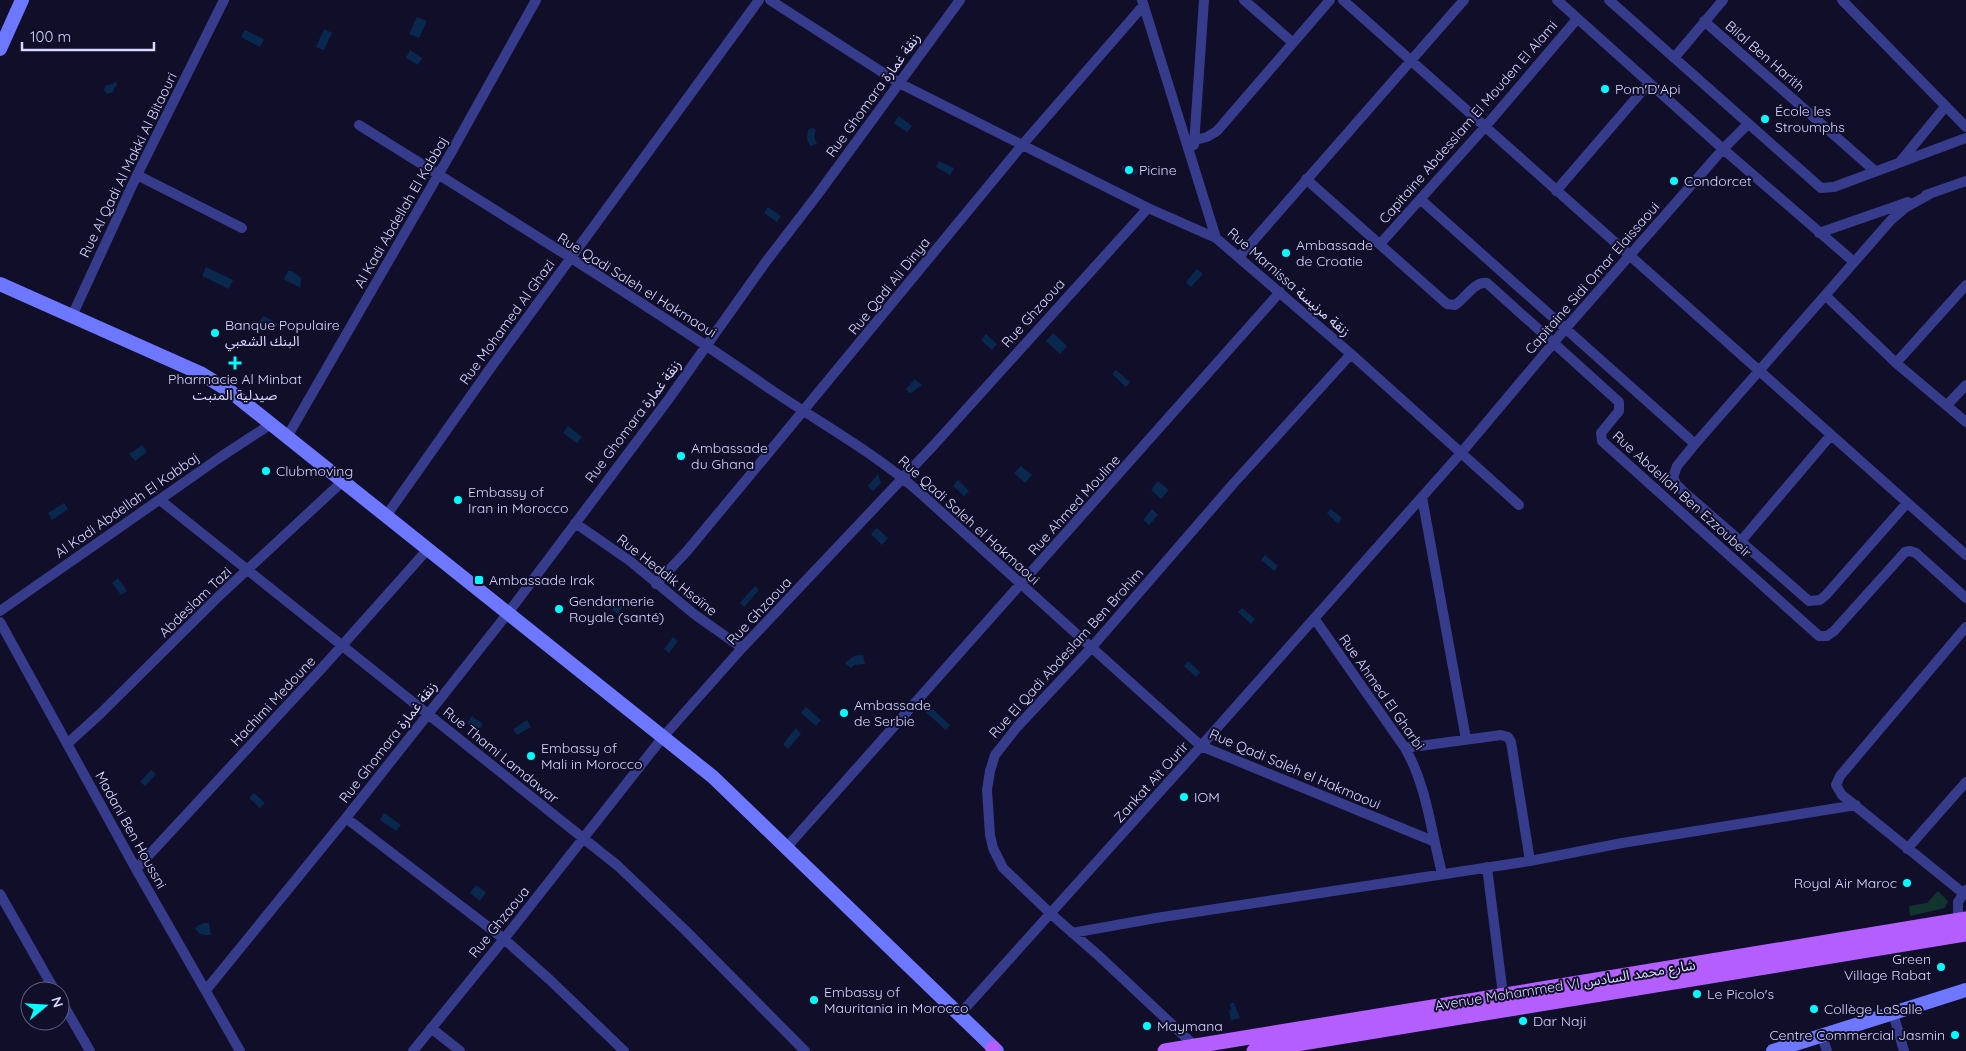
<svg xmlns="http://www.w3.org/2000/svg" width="1966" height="1051" viewBox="0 0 1966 1051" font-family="Quicksand,'Noto Sans Arabic',sans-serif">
<rect width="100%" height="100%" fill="#100e29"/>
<path fill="#11342f" d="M1938,891l10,10 -3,7 -35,8 -1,-10 18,-3z"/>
<path fill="#09284e" d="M417,17l10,4 -8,17 -10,-4z
M324,29l8,4 -8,17 -8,-3z
M245,30l19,9 -4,8 -19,-10z
M410,50l12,8 -4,7 -12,-7z
M115,82l3,3 -4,3 -1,4 -6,2 -3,-4 1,-4 7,-2z
M899,116l13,10 -5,6 -13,-9z
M812,128l4,2 -2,7 3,7 -7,2 -3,-8 1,-8z
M939,161l15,7 -4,7 -14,-8z
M1123,165l15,6 -2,3 -6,2 -1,-3 -8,-4z
M768,207l13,9 -4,6 -13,-9z
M206,267l27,13 -4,9 -27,-13z
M1197,269l6,5 -12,13 -5,-5z
M288,271h4l9,7 -1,10 -16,-9z
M264,316l14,8 -3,5 -10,-3 -4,5 -6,-6z
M1053,333l14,13 -7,8 -14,-13z
M986,334l11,10 -5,6 -11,-10z
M1116,370l14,12 -4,5 -14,-13z
M915,379l7,6 -11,8 -3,-1 -2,-3z
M568,426l14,11 -5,6 -14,-10z
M142,445l5,7 -12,9 -6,-7z
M1021,466l11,9 -7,8 -11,-10z
M878,474l3,9 -8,8 -5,-5z
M958,480l11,11 -5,5 -11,-10z
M1158,481l11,9 -8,9 -10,-9z
M64,503l4,6 -16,11 -4,-7z
M1152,509l6,6 -9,10 -6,-5z
M1331,509l11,9 -4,6 -11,-11z
M877,528l11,10 -6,7 -11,-11z
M1265,555l13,11 -4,5 -13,-11z
M118,578l9,13 -6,4 -9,-12z
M755,586l4,4 -15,17 -4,-4z
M621,598l5,4 -8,12 -6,-4z
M1242,608l13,11 -4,5 -13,-12z
M673,637l5,4 -9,12 -5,-4z
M863,655l2,9 -11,1 -3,3 -6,-5 9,-7z
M1188,661l12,11 -4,5 -12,-11z
M927,704l23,21 -4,5 -24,-21z
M806,707l15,13 -5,6 -15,-13z
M472,716l11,8 -5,7 -11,-8z
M527,720l4,7 -14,8 -4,-6z
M796,728l5,6 -13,15 -5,-5z
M151,770l5,4 -11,12 -5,-4z
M254,793l11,10 -5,5 -11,-10z
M384,813l17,12 -5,6 -16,-11z
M476,885l10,7 -6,9 -10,-8z
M203,923h6l2,12c-7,0 -13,0 -16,-7l3,-3h3z
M1232,1003h2l6,15 -9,2 -2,-10h2l-1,-6z"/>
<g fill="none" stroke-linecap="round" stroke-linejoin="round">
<path stroke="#363b8c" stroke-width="10" d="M770,0l129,83 249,125 68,30 135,116 168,151
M1142,0l74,238
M1244,0l48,42
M1343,0l623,555
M1557,0l166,149 131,113
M1609,0l212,188 13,-1 132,-49
M1842,0l124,127
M1704,21l171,150
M1674,58l49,-58
M359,125c139,87 279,173 414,266 49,33 102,62 146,101l282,254 232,95
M1195,140l12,-3 10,-6 113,-131
M1194,145l10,-145
M1900,162l45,-55
M137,175l105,53
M1306,179l141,125 8,1c10,-6 19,-24 32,-22l132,119v9l-18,22 1,8 217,195h8l7,-5 71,-79 5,-1 6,2 50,45
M1556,191l93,-108
M1926,195l40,-14
M1420,199l275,245
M1819,233l89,-31
M1380,244l105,-117 92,-108
M1240,256l224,-256
M1826,296l70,67 70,59
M72,316l65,-141 87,-175
M1896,363l70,-78
M1947,405l19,-20
M287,437l165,-286 84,-151
M1422,497l44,242
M160,500l458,366 67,64 120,121
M1907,503l-81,92 -6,5 -11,1 -125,-109 -8,-8 -3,-7 4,-11 18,-22 196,-224 14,-12 25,-14
M386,516l103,-146 270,-370
M575,523l55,38 64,53 48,34
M1741,541l90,-106
M656,584l31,-33 83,-100 253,-307 120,-138
M0,611l222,-155 49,-32
M1314,618l91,130c22,38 26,84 37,125
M0,622l136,247 104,182
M67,744l33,-30 120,-119 123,-114
M1405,748l96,-13 7,2 3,5 19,119
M346,818l158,121 46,41 74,71
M786,848l494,-556
M1907,849l59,-67
M1487,867l16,128
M136,869l186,-201 106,-119
M1963,893l-121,-98 -6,-10 4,-9 126,-149
M0,894l55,97
M1958,920v-18l8,-12
M1072,933l84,-15 374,-57 92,-18 234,-38
M206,990l140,-172 162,-205 160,-213 97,-137 53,-69 142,-194
M60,999l30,52
M1893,1013l11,38
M959,1015l242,-269 260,-293 105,-125 157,-179 25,-25
M431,1028l29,23
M1822,1036l5,15
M1195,1046l-96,-90 -48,-42 -48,-46 -10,-20 -3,-13 -3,-45 3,-19 5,-16 22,-28 74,-79 142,-164 118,-130
M413,1051l91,-112 159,-202 79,-89 191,-202 215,-238"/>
<path stroke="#6e77ff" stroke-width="14" d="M0,49l22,-49
M0,284l202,90 29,18 482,385 284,274
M1773,1051l193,-61"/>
<path stroke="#b45eff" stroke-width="15" d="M993,1048v3
M1165,1051l801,-132
M1254,1051l712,-117"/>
</g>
<g fill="#03fdff" stroke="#100e29" stroke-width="2">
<circle cx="1605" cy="89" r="5"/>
<circle cx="1765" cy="119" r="5"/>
<circle cx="1129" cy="170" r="5"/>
<circle cx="1674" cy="181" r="5"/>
<circle cx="1286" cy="253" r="5"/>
<circle cx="215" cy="333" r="5"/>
<path d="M232.5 355.5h5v5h5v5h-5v5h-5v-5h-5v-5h5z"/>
<circle cx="681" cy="456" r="5"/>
<circle cx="266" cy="471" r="5"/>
<circle cx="458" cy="500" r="5"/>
<rect x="474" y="575" width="10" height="10" rx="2.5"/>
<circle cx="559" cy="609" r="5"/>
<circle cx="844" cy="713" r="5"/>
<circle cx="531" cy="756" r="5"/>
<circle cx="1184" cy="797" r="5"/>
<circle cx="1907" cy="883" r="5"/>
<circle cx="1941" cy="967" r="5"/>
<circle cx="1697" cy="994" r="5"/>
<circle cx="814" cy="1000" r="5"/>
<circle cx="1814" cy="1009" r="5"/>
<circle cx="1523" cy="1021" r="5"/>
<circle cx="1147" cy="1026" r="5"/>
<circle cx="1955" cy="1035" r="5"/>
</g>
<g text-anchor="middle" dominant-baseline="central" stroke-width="4" stroke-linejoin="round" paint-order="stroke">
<g font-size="14" fill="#d7d7ff" stroke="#100e29">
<text transform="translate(1765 56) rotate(41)">Bilal Ben Harith</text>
<text transform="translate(873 95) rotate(-54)">Rue Ghomara زنقة غمارة</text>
<text transform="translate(1468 122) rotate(-49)">Capitaine Abdesslam El Mouden El Alami</text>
<text transform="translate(128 165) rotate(-64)">Rue Al Qadi Al Makki Al Bitaouri</text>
<text transform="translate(401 212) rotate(-60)">Al Kadi Abdellah El Kabbaj</text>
<text transform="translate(1592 278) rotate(-49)">Capitaine Sidi Omar Elaissaoui</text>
<text transform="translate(1289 282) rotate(41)">Rue Marnissa زنقة مرنيسة</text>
<text transform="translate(637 285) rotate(32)">Rue Qadi Saleh el Hakmaoui</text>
<text transform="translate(889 286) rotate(-51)">Rue Qadi Ali Dinya</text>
<text transform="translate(1033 313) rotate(-48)">Rue Ghzaoua</text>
<text transform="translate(507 322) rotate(-54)">Rue Mohamed Al Ghazi</text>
<text transform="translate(633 421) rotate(-53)">Rue Ghomara زنقة غمارة</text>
<text transform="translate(1682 494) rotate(42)">Rue Abdellah Ben Ezzoubeir</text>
<text transform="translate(127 505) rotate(-35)">Al Kadi Abdellah El Kabbaj</text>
<text transform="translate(1074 505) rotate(-48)">Rue Ahmed Mouline</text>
<text transform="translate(969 520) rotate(42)">Rue Qadi Saleh el Hakmaoui</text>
<text transform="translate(667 575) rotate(38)">Rue Heddik Hsaïne</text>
<text transform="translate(195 602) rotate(-44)">Abdeslam Tazi</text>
<text transform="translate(759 611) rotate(-47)">Rue Ghzaoua</text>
<text transform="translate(1066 653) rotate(-48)">Rue El Qadi Abdeslam Ben Brohim</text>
<text transform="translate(1382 692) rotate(55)">Rue Ahmed El Gharbi</text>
<text transform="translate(273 701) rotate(-47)">Hachimi Medoune</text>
<text transform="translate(388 742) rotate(-52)">Rue Ghomara زنقة غمارة</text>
<text transform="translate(501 755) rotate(39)">Rue Thami Lamdawar</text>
<text transform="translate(1295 769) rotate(23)">Rue Qadi Saleh el Hakmaoui</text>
<text transform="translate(1151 782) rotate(-48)">Zankat Aït Ourir</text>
<text transform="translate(131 830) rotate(61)">Madani Ben Houssni</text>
<text transform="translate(499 922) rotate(-51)">Rue Ghzaoua</text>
<text transform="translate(1565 985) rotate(-9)">Avenue Mohammed VI شارع محمد السادس</text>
</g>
<g font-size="14" fill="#d7d7ff" stroke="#100e29" text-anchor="start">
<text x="1615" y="89">Pom'D'Api</text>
<text x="1775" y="111">École les<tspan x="1775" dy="16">Stroumphs</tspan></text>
<text x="1139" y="170">Picine</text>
<text x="1684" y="181">Condorcet</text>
<text x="1296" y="245">Ambassade<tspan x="1296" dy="16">de Croatie</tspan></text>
<text x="225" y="325">Banque Populaire<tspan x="225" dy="16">البنك الشعبي</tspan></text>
<text x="235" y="379" text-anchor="middle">Pharmacie Al Minbat<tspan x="235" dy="16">صيدلية المنبت</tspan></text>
<text x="691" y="448">Ambassade<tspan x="691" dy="16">du Ghana</tspan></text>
<text x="276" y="471">Clubmoving</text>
<text x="468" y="492">Embassy of<tspan x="468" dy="16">Iran in Morocco</tspan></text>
<text x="489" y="580">Ambassade Irak</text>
<text x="569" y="601">Gendarmerie<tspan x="569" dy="16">Royale (santé)</tspan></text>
<text x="854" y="705">Ambassade<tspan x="854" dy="16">de Serbie</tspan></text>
<text x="541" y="748">Embassy of<tspan x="541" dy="16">Mali in Morocco</tspan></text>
<text x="1194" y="797">IOM</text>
<text x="1897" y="883" text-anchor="end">Royal Air Maroc</text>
<text x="1931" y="959" text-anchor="end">Green<tspan x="1931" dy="16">Village Rabat</tspan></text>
<text x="824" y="992">Embassy of<tspan x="824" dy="16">Mauritania in Morocco</tspan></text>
<text x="1707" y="994">Le Picolo's</text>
<text x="1824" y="1009">Collège LaSalle</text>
<text x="1533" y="1021">Dar Naji</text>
<text x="1157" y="1026">Maymana</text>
<text x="1945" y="1035" text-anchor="end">Centre Commercial Jasmin</text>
</g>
</g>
<g transform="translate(45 1006) rotate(72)"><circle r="24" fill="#100e29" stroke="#605e7f"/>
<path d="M0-4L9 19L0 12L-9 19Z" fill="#03fdff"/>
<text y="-8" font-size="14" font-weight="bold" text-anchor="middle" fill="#d7d7ff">N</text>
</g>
<path d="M22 42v8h132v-8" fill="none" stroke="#d7d7ff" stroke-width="2.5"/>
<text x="30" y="42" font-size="15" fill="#d7d7ff" stroke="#100e29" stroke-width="4" paint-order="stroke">100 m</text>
</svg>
